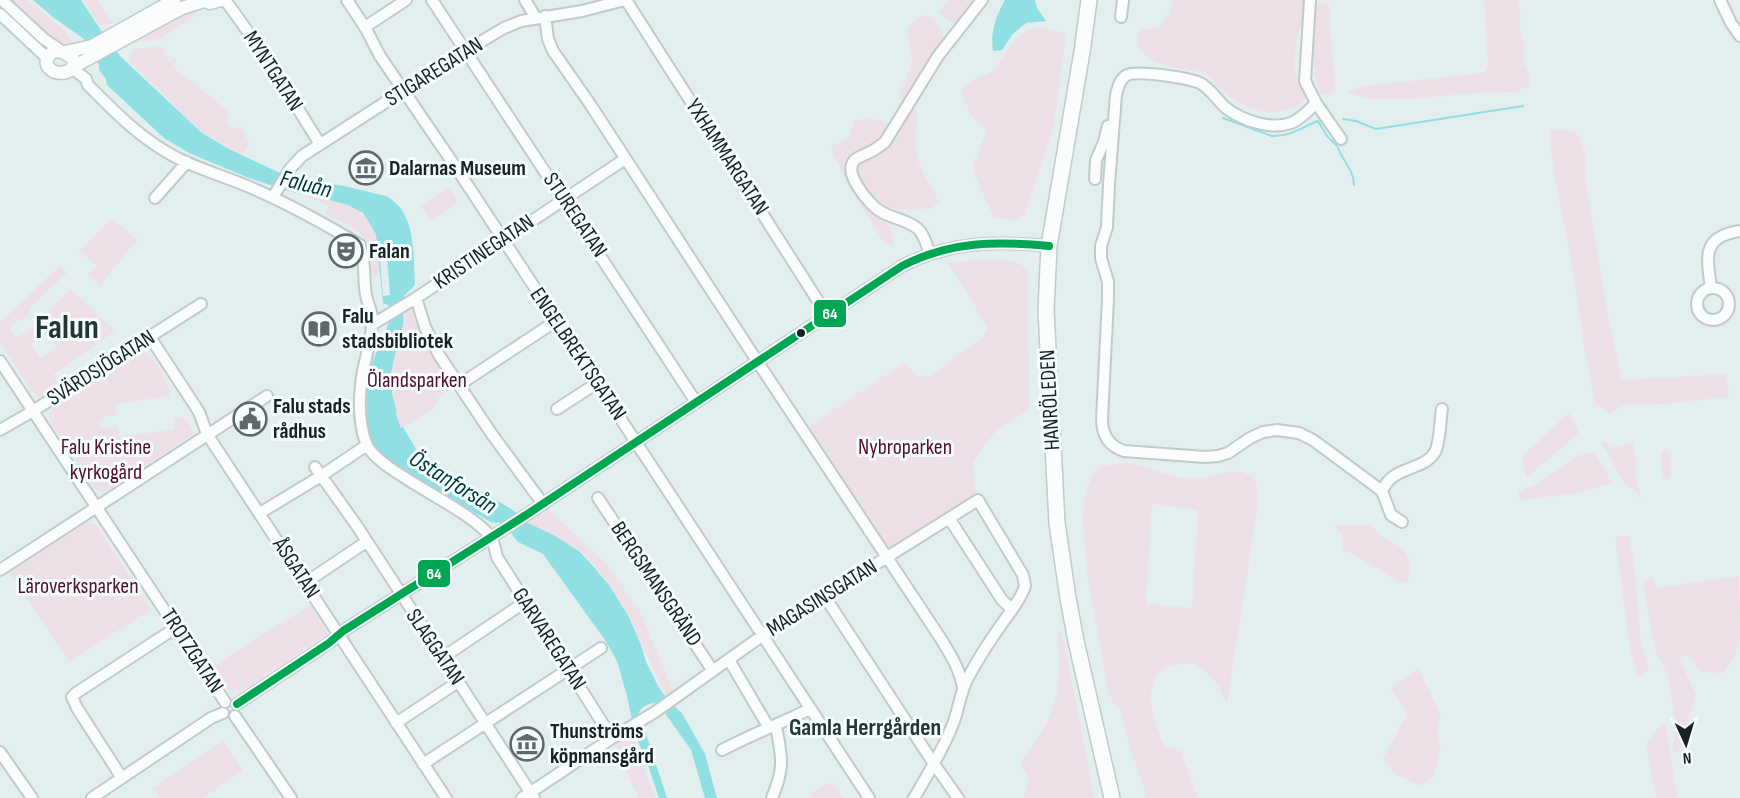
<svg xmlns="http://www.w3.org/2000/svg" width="1740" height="798" viewBox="0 0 1740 798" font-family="'Sofia Sans Condensed',sans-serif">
<rect width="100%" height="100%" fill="#e3efef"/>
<path fill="#ede0e6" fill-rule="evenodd" d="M11,0h17l38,32 10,16c-27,-5 -46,-30 -65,-48z
M83,0h15l16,24 -15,1z
M948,0h29l-19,26 -20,-13z
M1173,0h132l-1,18 -7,17 -3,31 4,14 8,10c-1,12 -4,15 -16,19 -27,10 -52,-3 -71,-22 -3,-4 -6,-9 -9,-11 -6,-5 -16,-5 -23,-6 -20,-3 -54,-11 -50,-37 5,-4 7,-4 13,-4 18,-1 17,-16 23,-29z
M1484,0h34l3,13 -2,8 1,7 5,18 -2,17 6,12v10l-4,3 -12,4 -38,1 -66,6h-39l-21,-6v-3l14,-4 121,-13 4,-9z
M1320,2l8,3 3,6 -1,13 5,59 -1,8 -5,3 -8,-1 -5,-10 -2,-23v-46l3,-8z
M193,9l2,5 -1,3 -34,22 -30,4z
M925,15l9,4 13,22 -43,62 -5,-8 13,-32 -5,-32 8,-12z
M1041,28l25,6 -12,91 -29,90 -7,5 -24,-2 -22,-50 15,-38 -17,-16 -9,-24 12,-10 19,-8 24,-33 11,-9z
M162,46l3,4 -2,2 6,10 6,-3 1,2 -3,3 5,7 52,41 -3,5 1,8 6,4 6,-2 7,12 3,2 -7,14 -14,-7 -26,-15 -74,-71 5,-13z
M913,106l4,4 -1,39 4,18 19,35 -7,6 -21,2 -21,-2 -18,-11 -5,10 6,7 9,2 10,17 2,12 -10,-2 -38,-62 -16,-34 18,-8 6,-18 17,-3 18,7z
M1549,130h18l11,4 8,22v25l23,140 13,59 104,-6 3,23 -66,7 -35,-1 -20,11 -13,-12 -10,-50 -15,-98 -15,-75z
M448,187l10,16 -27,18 -10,-15z
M302,194c27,4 64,10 74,40 4,12 3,28 5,41l-9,1c-4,-43 -8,-45 -47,-62l4,-8z
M112,218l25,22 -37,45 -12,-10 8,-10 -17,-14z
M988,259c15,1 33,-1 40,14l1,137 -33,21 -23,30 3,37 -87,52 -80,-124 96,-64 13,16 13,-3 52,-37 5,-11 -40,-64z
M59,266l8,7 -38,36 2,4 -22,14 7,11 25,-15 -2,-3 32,-31 44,42 -62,44 7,11 -17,10 -4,1 -8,-7 -31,-47v-20zM48,333l9,15 -17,10 -9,-14z
M408,308l4,4 10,28 30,48 -12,7 -6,13 -32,20 -7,-14 2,-1c-6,-26 -7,-44 0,-70 3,-11 7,-21 7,-32z
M139,351l6,1c13,11 22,28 25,44l-55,8 1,11 -13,2 -3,4 1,5 4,3 13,-2 1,10 56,-8 -1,-11 11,-1 9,16 -86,58 -7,1 -8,-5 -44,-68 1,-7 11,-10z
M1569,412l10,21 -53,45 -4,-21z
M1605,441l6,7 22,-5 4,26 -2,7 6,23 -7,-10 -8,-3 -25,-44z
M1665,449l5,3c1,8 3,19 -1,27h-5l-3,-9v-18z
M1594,452l18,31 -35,10 -56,7 -3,-8 18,-8 43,-29z
M1113,464c6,0 13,-1 19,0 24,4 41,17 68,14 16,-1 34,-12 49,-3 11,6 9,18 9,29l-31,200c-9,-21 -23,-46 -50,-40 -7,2 -16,5 -20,11 -13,21 -3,53 9,72l14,4 18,47h-51l-19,-56 -8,-33 -8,-8 -5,-13 -20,-116 -4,-49 1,-24 3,-12 11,-20zM1152,504l46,6 -6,98 -46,-4z
M547,508l65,62 28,42 33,79 -7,5 -37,-79 -20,-33 -15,-19 -14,-15 -57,-30z
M84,523l11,1 56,85 -81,53 -61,-90z
M1333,525h39l9,11 23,13 5,12 2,8 -3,11 -5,3 -57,-32 -3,-2 -1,-15z
M1629,536l5,26 7,82 8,26 -11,6 -8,-28 -15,-111z
M1652,576l6,12 81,-12 1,60 -6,21 -11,16 -23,-1 -13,-17 -8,3 17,37 -18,58 -5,-1 2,-28 -7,-49 -13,-25 -12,-65z
M310,605l18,29 -86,57 -14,-1 -15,-24z
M1061,630l19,92 14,76h-70l5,-20 -9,-15c9,-14 21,-28 28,-43 13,-27 13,-59 9,-88z
M1418,668l23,48 -4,15 4,17 -7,28 -13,10 -24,-11 -14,-16 24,-45 -16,-25z
M1663,722l3,4 11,72h-21l-10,-54z
M631,732l24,66h-17l-24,-54z
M223,741l20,30 -40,27h-44l-6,-10z
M833,782l11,16h-32l-1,-5z"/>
<path fill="#90dfe2" d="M33,0h48l19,29 20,27 82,77 27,16 49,23 19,7 47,7 42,10c31,16 27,60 29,89l-11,11 -1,29 -6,19 -6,30 1,19 5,20 -1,1 5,14 2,-1 13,22 9,9 88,52 11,11 31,15 24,15 14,15 16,19 20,32 12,28 5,17 12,24 9,13 15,14 23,41 12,44h-12l-14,-48 -33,-47c-6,-1 -16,3 -19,9l28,86h-8l-10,-30 -14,-34 -8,-38 -10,-35 -12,-21 -62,-86 -25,-12 -7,-9 -12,-11 -4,1 -4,-1c-25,-15 -107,-56 -118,-79 -9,-18 -8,-53 -3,-72 5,-22 22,-43 20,-65l-7,-3 -7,-69 -13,-21 -15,-8 -33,-9 -23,-4 -43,-14 -60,-25 -25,-15 -57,-53 -1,-6 -7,-9v-5l-15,-26 -30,-21z
M1005,0h30l2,8 9,13 -20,2 -14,12 -10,15 -9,1c-3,-19 3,-35 12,-51z"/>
<path fill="#e3efef" d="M387,259l3,36 -7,1 -3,-36z"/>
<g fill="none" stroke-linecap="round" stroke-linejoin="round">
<path stroke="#90dfe2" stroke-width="2" d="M1223,118l49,18c18,1 30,-9 46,-15l9,15 10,10
M1343,119l13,2 20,8 147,-23
M1338,148c5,13 16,23 16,37"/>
<defs>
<path id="minor" d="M2,0l42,39 19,13
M223,0l5,4 33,46 59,94
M347,0l19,29 14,27 79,116 410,626
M432,0l264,402
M525,0l11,18
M626,0l201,315
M1310,0l-5,81 11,22 25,36
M1720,0l11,23 9,13
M0,14l47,44
M545,16l3,23 5,12 37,53 171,263 180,272c9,15 19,30 22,49
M1121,17l2,-17
M365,27l41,-27
M72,68l14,11 2,6c24,24 47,48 77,66 27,17 60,25 89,38 37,16 71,35 106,56 6,17 3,33 6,50 2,12 8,18 6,31 -1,15 -6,30 -9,45 -4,23 -5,50 3,72 11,29 99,62 124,93 4,5 5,14 7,21l115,181
M1316,103c-7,7 -15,16 -25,20 -20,7 -48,-2 -65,-15 -9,-8 -15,-19 -26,-25 -12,-5 -62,-13 -73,-8 -7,4 -9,12 -11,20l-7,89 -2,43 -6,19v12l7,24v17l-6,120c0,16 7,27 22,32l81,6 13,-1 10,-3 22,-15 13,-6 14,-2 22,3 14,7 69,51 9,24 11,7
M1095,179l1,-19 8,-18 4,-16h3
M273,197l17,-28 12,-13 163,-105 39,-23 17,-7 61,-10 43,-11
M155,198l32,-36
M930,254c-4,-9 -5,-19 -12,-25 -11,-10 -26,-10 -38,-18 -10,-6 -37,-37 -26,-50 3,-4 11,-6 16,-9 5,-2 10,-6 15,-10l53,-86 44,-56
M1711,288c-4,-31 -10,-51 29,-57
M1697 304a16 16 0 1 1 32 0a16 16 0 1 1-32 0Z
M416,298l9,29 14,28 52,78 52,71
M373,324l43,-26 209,-139
M150,337l49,75 8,22 239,364
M0,361l225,341
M459,385l97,-64
M557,409l40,-26
M0,430l33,-19 168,-107
M315,467l42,59 177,272
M1382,491c12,-27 41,-19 53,-39 5,-9 5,-31 7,-43
M598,498l115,173
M260,513l61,-37 46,-31
M949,518l53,82 10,9
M0,570l267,-174
M305,583l61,-41
M825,597l109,167 24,34
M442,658l83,-56
M729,660l40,68
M237,704l92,-61 14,-12 180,-114 379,-251c49,-25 94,-25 147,-20
M235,716l56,82
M396,723l62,-41
M722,750c29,-15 59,-27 88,-41
M0,752l32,46
M423,764l178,-116
M122,778l-45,-70 -5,-11 4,-4 101,-66
M92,798l119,-80 12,-5
M522,798l90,-60 43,-26 108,-77 215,-135 45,75 2,11c-4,14 -16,27 -24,39 -12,17 -23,34 -32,51 -9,15 -10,33 -16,48 -10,26 -25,50 -39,74
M772,798c13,-32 10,-39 4,-72"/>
<path id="major" d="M203,0l7,3 11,-3
M55,51l8,1 10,6 1,5 -2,6c-17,12 -37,-7 -17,-18z
M65,52l27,-6 82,-46
M73,67l109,-59 22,-7"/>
<path id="highway" d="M1089,0l-7,52 -33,194 -3,64 11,213 11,75 8,43 36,157"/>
</defs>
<use href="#minor" stroke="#c1cbcb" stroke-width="14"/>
<use href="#major" stroke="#c1cbcb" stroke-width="15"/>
<use href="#highway" stroke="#c1cbcb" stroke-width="18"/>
<use href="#minor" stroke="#fbfdfd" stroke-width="10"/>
<use href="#major" stroke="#fbfdfd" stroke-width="12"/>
<use href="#highway" stroke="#fbfdfd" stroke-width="15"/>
<defs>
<path id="bus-1" d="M237,704l92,-61 14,-12 180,-114 379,-251c49,-25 94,-25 147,-20"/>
</defs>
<use href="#bus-1" stroke="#f5fefe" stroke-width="12"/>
<use href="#bus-1" stroke="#00a651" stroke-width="8"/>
</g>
<defs>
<symbol id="museum-ring" viewBox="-11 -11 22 22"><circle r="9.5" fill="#f5fefe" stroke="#606969" stroke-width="1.5"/><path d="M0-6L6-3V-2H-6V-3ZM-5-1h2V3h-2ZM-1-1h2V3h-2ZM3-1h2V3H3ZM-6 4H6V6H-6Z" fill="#606969"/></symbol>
<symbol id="theatre-ring" viewBox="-11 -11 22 22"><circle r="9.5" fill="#f5fefe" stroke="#606969" stroke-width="1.5"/><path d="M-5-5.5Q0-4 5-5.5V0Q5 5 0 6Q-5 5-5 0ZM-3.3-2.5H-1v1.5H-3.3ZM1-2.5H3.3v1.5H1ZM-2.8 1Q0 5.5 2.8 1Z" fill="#606969"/></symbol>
<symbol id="library-ring" viewBox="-11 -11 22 22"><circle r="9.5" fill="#f5fefe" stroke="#606969" stroke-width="1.5"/><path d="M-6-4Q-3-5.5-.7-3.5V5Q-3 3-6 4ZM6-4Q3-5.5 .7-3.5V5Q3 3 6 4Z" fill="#606969"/></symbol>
<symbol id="civic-ring" viewBox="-11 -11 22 22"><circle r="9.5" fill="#f5fefe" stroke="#606969" stroke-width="1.5"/><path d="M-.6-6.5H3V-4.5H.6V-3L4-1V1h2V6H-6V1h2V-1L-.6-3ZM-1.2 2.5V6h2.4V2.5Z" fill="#606969"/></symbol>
</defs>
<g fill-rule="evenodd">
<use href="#museum-ring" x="347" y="149" width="38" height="38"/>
<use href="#theatre-ring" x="327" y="232" width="38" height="38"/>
<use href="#library-ring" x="300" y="310" width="38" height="38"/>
<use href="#civic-ring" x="231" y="400" width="38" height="38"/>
<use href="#museum-ring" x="508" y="725" width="38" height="38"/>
</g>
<circle fill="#192121" stroke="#f5fefe" stroke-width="2" cx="801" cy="333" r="5"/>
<g text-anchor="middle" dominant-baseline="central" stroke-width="6" stroke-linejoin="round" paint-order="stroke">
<g font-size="22" fill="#192121" stroke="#f5fefe">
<text transform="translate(273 71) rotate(57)">MYNTGATAN</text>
<text transform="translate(434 72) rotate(-32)">STIGAREGATAN</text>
<text transform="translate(727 157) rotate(57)">YXHAMMARGATAN</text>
<text transform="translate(575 215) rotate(56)">STUREGATAN</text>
<text transform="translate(484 252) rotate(-34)">KRISTINEGATAN</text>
<text transform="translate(578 354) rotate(56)">ENGELBREKTSGATAN</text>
<text transform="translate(101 368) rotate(-32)">SVÄRDSJÖGATAN</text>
<text transform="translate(1050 400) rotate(-93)">HANRÖLEDEN</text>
<text transform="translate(296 568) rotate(57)">ÅSGATAN</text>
<text transform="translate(656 584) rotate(56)">BERGSMANSGRÄND</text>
<text transform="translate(822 598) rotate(-32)">MAGASINSGATAN</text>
<text transform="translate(549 639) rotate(57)">GARVAREGATAN</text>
<text transform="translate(435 647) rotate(56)">SLAGGATAN</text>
<text transform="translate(192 651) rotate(57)">TROTZGATAN</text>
</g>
<g font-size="22" font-weight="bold" fill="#192121" stroke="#f5fefe" text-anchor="start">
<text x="389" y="168">Dalarnas Museum</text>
<text x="369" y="251">Falan</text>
<text x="342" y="316">Falu<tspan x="342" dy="25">stadsbibliotek</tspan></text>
<text x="273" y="406">Falu stads<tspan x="273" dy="25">rådhus</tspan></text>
<text x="550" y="731">Thunströms<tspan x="550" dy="25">köpmansgård</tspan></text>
</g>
<g font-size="22" fill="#540f2d" stroke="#f5fefe">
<text x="417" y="380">Ölandsparken</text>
<text x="106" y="447">Falu Kristine<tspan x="106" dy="25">kyrkogård</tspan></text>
<text x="905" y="447">Nybroparken</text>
<text x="78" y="586">Läroverksparken</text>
</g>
<g font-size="24" font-style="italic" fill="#003537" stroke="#f5fefe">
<text transform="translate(306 184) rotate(14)">Faluån</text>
<text transform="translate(453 482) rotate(32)">Östanforsån</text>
</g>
<g font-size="24" font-weight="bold" fill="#233637" stroke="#f5fefe">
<text x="865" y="727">Gamla Herrgården</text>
</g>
<g font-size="34" font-weight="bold" fill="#233637" stroke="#f5fefe">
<text x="67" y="327">Falun</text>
</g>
</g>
<g stroke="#f5fefe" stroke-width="2">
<rect x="813" y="299" width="34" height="29" rx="6" fill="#00a651"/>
<rect x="417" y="559" width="34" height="29" rx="6" fill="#00a651"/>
</g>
<g font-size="16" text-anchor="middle" font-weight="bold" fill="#fff">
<text x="830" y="319">64</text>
<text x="434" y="579">64</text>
</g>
<g transform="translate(1686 744) rotate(176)" stroke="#f5fefe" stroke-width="4.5" paint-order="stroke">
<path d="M0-4.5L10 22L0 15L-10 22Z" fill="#192121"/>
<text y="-9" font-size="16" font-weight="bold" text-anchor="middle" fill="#192121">N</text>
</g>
</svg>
